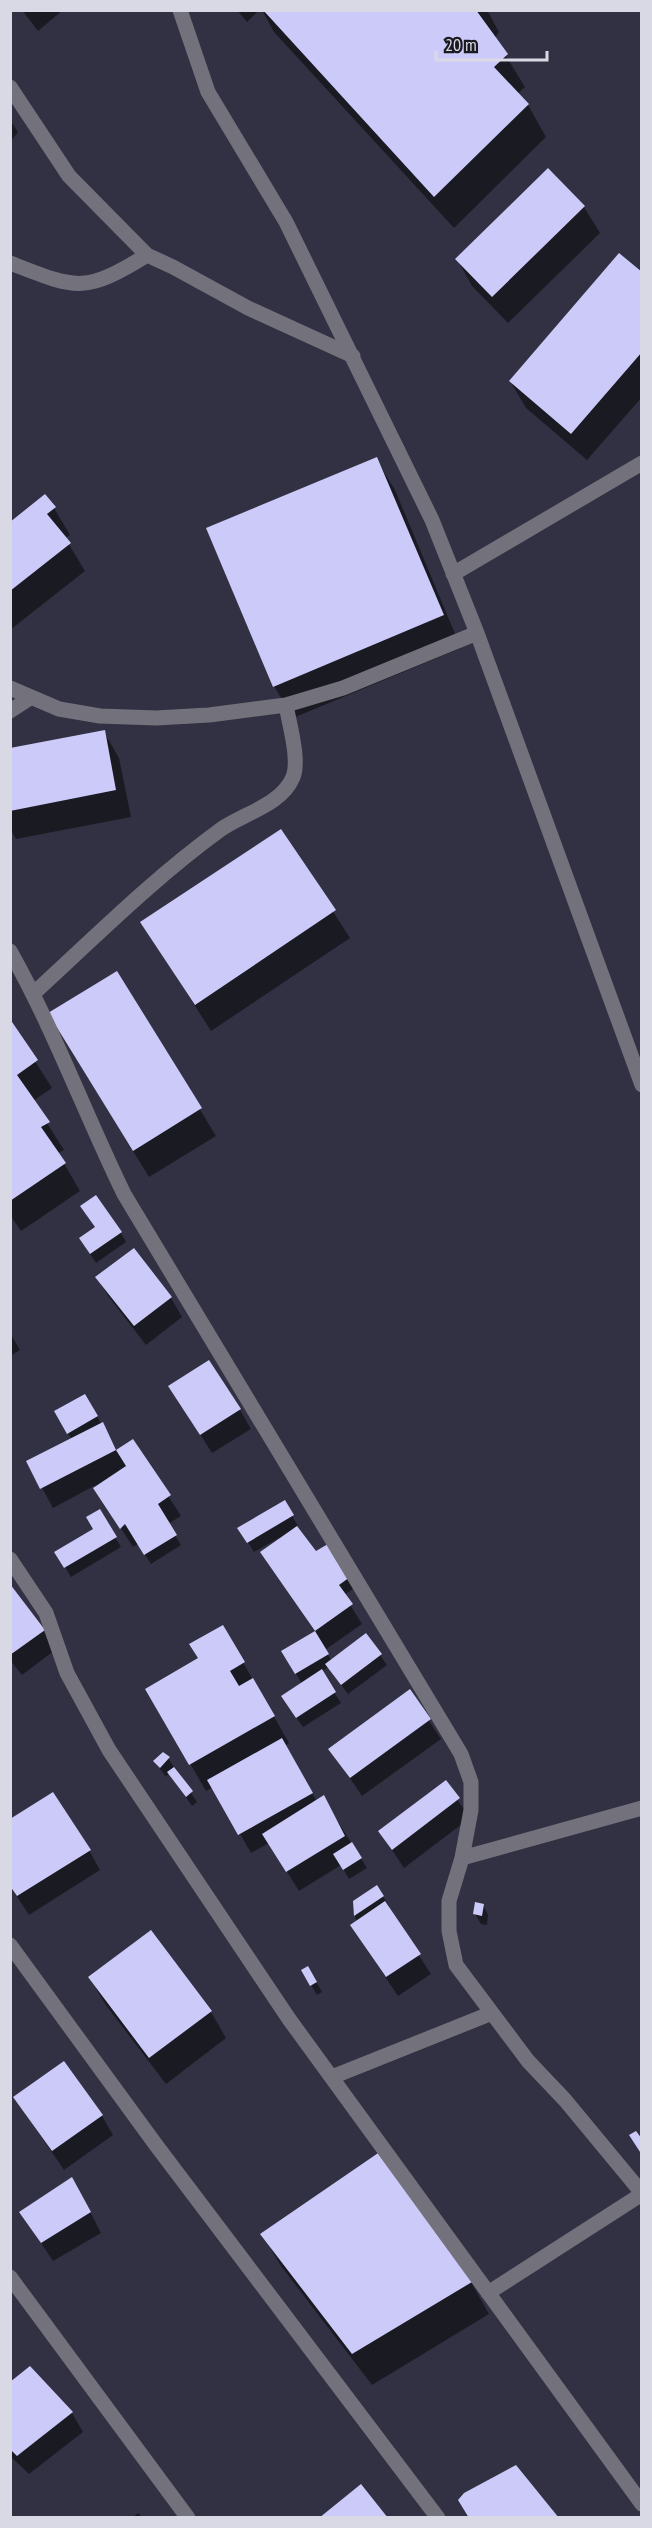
<svg xmlns="http://www.w3.org/2000/svg" width="652" height="2528" viewBox="0 0 652 2528" font-family="'PT Sans Narrow',sans-serif">
<rect width="100%" height="100%" fill="#323143"/>
<path fill="#0007" d="M22,10h41l-25,21z
M237,10h22l-12,12z
M262,10h225l12,22 -4,6 30,49 -8,7 11,11 18,32 -92,91 -180,-196z
M10,120l8,12 -8,10z
M584,207l16,26 -92,90 -36,-37 -15,-27z
M642,274v123l-55,63 -61,-52 -16,-27z
M376,459l19,31 66,158 -168,70 -19,-32z
M54,508l16,27 -5,3 20,33 -75,59v-109l1,2z
M104,732l15,26 12,59 -115,22 -6,-10v-79z
M281,831l69,107 -139,93 -69,-108z
M117,973l99,163 -67,41 -84,-137z
M10,1022l42,66 -19,13 31,49 -6,3 22,38 -59,40 -11,-16z
M96,1228l25,5 5,9 -30,21 -10,-15z
M97,1278l74,20 11,19 -36,28 -37,-48z
M10,1333l10,17 -10,6z
M170,1387l70,23 11,19 -39,24z
M85,1396l32,55 16,-10 48,75 -13,8 13,21 -30,19 -13,-20 -5,3 -39,-61 -41,22 -25,-46 44,-22 -16,-28z
M284,1502l14,24 -2,1 25,35 6,-16 28,42 -11,7 18,29 -37,26 6,10 35,-25 21,30 -39,29 -20,-27 -7,5 20,31 -38,24 -15,-21 14,-22 -19,-32 32,-20 -53,-80 18,-12 -1,-2 -25,14 -15,-24z
M99,1511l22,36 -50,30 -15,-25 39,-23z
M10,1587l34,44 11,19 -33,25 -12,-15z
M223,1627l66,116 -4,3 32,56 18,15 32,51 -18,11 -8,-14 -42,26 -30,-48 -18,10 -38,-66 -7,4 -59,-102 53,-30z
M409,1691l32,48 -79,57 -32,-47z
M168,1758l29,44 -5,4 -23,-33 -3,4 -11,-15z
M445,1782l25,36 -66,50 -24,-36z
M89,1850l11,20 -71,45 -19,-29z
M377,1887l12,19 -2,1 44,67 -33,22 -35,-52 -8,-28 -1,-15z
M483,1905l5,10 -1,10 -6,-1 -6,-10z
M308,1968l14,24 -5,3 -14,-24z
M90,1978l121,34 15,26 -60,46 -61,-80z
M15,2098l87,18 11,19 -49,35z
M83,2198l18,35 -48,28 -32,-48z
M262,2234l209,48 18,32 -117,71 -91,-119z
M30,2368l42,45 11,19 -54,42 -19,-18v-72z
M138,2513l5,5h-11z"/>
<path fill="#cccaf9" d="M263,10h213l32,44 -14,13 35,37 -95,93z
M548,168l37,38 -93,91 -37,-38z
M619,253l23,19v80l-71,82 -62,-53z
M377,457l67,158 -171,72 -67,-159z
M45,494l11,13 -9,7 24,29 -61,48v-69z
M105,730l11,60 -106,21v-63z
M281,829l55,81 -141,95 -55,-83z
M117,971l85,137 -69,43 -85,-138z
M10,1019l28,41 -21,15 33,47 -9,5 25,36 -56,38z
M96,1195l26,37 -32,22 -11,-16 16,-11 -15,-21z
M134,1248l38,49 -38,29 -39,-49z
M209,1360l32,49 -41,26 -32,-49z
M85,1394l13,22 -31,18 -13,-23z
M103,1422l13,28 17,-11 38,56 -13,9 19,31 -33,20 -19,-31 -5,5 -27,-41 33,-22 -10,-16 -76,39 -14,-28z
M285,1500l9,15 -47,28 -10,-15z
M100,1509l17,28 -53,31 -10,-16 39,-23 -7,-12z
M297,1526l19,25 12,-7 22,33 -11,8 14,19 -38,27 -55,-79z
M10,1584l35,46 -35,25z
M223,1625l22,37 -15,9 9,15 14,-8 22,38 -86,49 -44,-76 53,-31 -9,-14z
M315,1631l14,23 -34,20 -14,-23z
M366,1633l16,21 -41,31 -16,-21z
M322,1669l14,23 -40,26 -15,-22z
M410,1689l21,30 -81,59 -22,-29z
M282,1738l31,55 -75,42 -31,-55z
M163,1752l7,5 -10,11 -7,-7z
M174,1767l19,24 -7,6 -19,-25z
M446,1780l14,18 -68,52 -14,-19z
M53,1792l38,58 -74,46 -7,-10v-67z
M324,1795l21,41 -59,36 -24,-38z
M352,1842l10,16 -19,12 -10,-16z
M377,1885l7,11 -30,20 -1,-15z
M385,1901l36,53 -35,23 -36,-52z
M475,1902l9,2 -2,12 -9,-2z
M151,1930l61,81 -63,47 -61,-81z
M308,1966l9,16 -7,4 -9,-16z
M64,2061l39,54 -51,36 -39,-54z
M636,2131l6,8v16l-13,-20z
M384,2149l88,133 -120,72 -92,-120z
M72,2177l19,35 -50,31 -22,-31z
M30,2366l43,46 -56,44 -7,-7v-67z
M516,2465l43,53h-90l-11,-18 6,-7z
M361,2484l27,34h-69z"/>
<g fill="none" stroke-linecap="round" stroke-linejoin="round">
<path stroke="#73727c" stroke-width="15" d="M180,10l28,82 78,130 146,298 45,113 165,452
M10,87l59,89 78,79 26,12 75,41 105,48
M10,263c67,26 74,31 137,-8
M453,574l189,-111
M10,688l49,21 41,7 56,2 53,-3 77,-10 57,-17 134,-55
M10,711l20,-13
M10,951c44,78 75,163 114,243l337,560 10,28v28l-9,48 -13,43v30l7,34 72,96 37,39 77,93
M34,993c61,-56 120,-115 186,-163 22,-16 62,-25 73,-53 7,-17 -4,-54 -7,-72
M10,1559l36,54 21,60 42,77 180,269 353,485
M462,1858l180,-50
M10,1945l146,200 282,373
M332,2077l160,-64
M10,2277l178,241
M488,2293l154,-99"/>
</g>
<rect width="652" height="2528" fill="none" stroke="#d9d9e5" stroke-width="24"/>
<path d="M436 51v9h111v-9" fill="none" stroke="#d9d9e5" stroke-width="3"/>
<text x="445" y="51" font-size="18" fill="#d9d9e5" stroke="#1a1a22" stroke-width="4.5" paint-order="stroke">20 m</text>
</svg>
